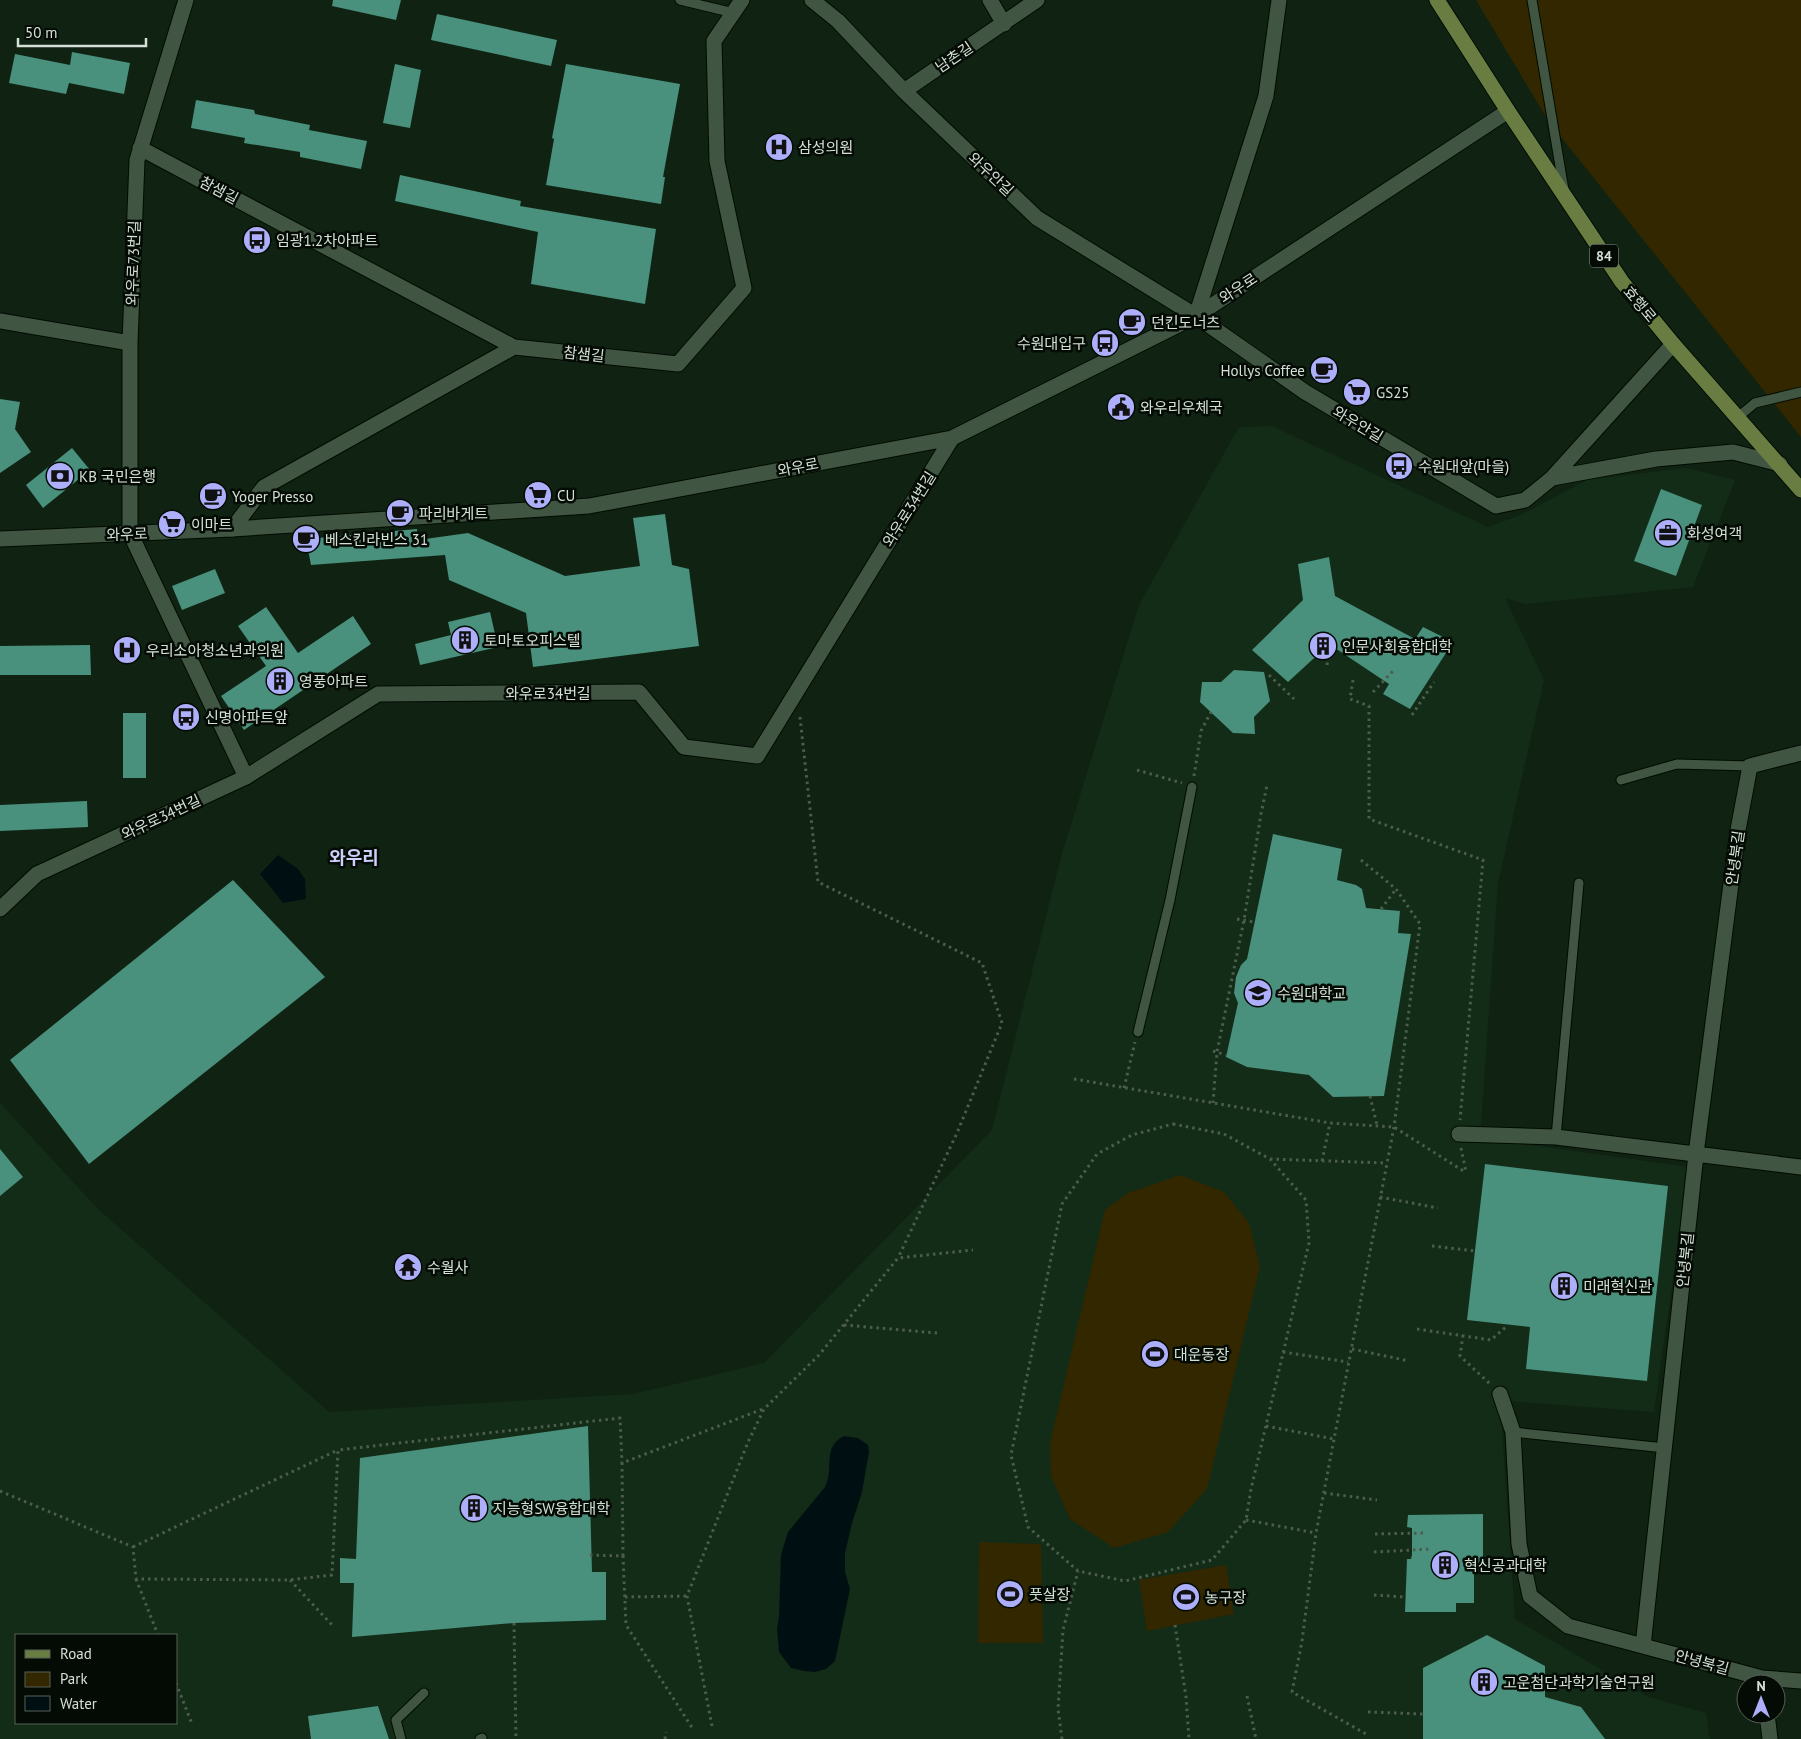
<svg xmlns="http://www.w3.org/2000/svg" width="1801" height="1739" viewBox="0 0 1801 1739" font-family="'PT Sans','Noto Sans KR',sans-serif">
<rect width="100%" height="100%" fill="#102313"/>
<path fill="#132c17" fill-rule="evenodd" d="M1272,426l216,101 35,-13 64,-34 99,-12 49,12 -42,107 -168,17 -20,-6 39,82 -46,203 -18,255 209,29 -35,245 -145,-11 -7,30 13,188 131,77 60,17 4,26h-1710v-636l98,106 231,203 304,-18 131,-31 228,-233 69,-273 78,-252 100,-178zM16,1635h160v88h-160z"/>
<path fill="#332700" d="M1476,0h325v437l-252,-315z
M1180,1175l44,17 25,31 11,43 -53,223 -39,43 -54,16 -44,-29 -19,-43 -1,-33 55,-233 23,-17z
M979,1542l62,2 2,99h-65z
M1226,1565l8,49 -87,17 -8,-51z"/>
<path fill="#001012" d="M278,855l20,14 7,10 1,20 -23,4 -23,-29z
M844,1436l14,2 10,7 1,7 -7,40 -10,31 -7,30v19l5,17 -15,72 -9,8 -11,3 -11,-1 -13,-3 -12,-16 -2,-23 2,-13 2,-61 7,-23 37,-45c10,-19 -4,-39 19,-51z"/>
<path fill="#49907d" d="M333,0h68l-5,20 -64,-14z
M437,14l120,26 -6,26 -120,-26z
M72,52l58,11 -6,31 -55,-11 -3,11 -57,-11 6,-29 55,11z
M395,64l26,6 -11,58 -27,-5z
M566,64l114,20 -17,93h2l-4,27 -115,-19 8,-46 -2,-1z
M196,100l58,10 1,4 55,11 -1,5 58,11 -6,28 -61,-12v-5l-56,-9 1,-5 -54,-10z
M400,175l121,26 -1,5 136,23 -11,75 -114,-20 7,-52 -143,-31z
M0,399l20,3 -5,27 16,23 -31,21z
M72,448l18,22 -47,38 -17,-23z
M1661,489l41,16 -26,71 -42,-15z
M665,514l7,51 17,4 10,77 -166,21 -7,-54 -77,-33 -4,-25 -134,10 -5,-26 111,-10 1,11 50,-7 97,43 75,-10 -7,-48z
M1329,557l6,39 80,43 8,-12 30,15 -43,67 -27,-15 6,-10 -54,-36 -5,2 -5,-2 -37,34 -36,-32 51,-50 -5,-36z
M215,569l10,24 -43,17 -10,-24z
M266,607l32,46 55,-37 18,28 -127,86 -23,-34 45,-30 -28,-40z
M490,612l8,35 -78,18 -5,-21 36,-9 -3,-13z
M90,645l1,30h-91v-29z
M1234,670l30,2 6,29 -16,16 1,17 -22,-1 -33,-31 2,-20h19z
M123,713h23v65h-23z
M87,801l1,26 -88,4v-26z
M1273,834l69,15 -5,31 19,5 6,4 4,19 34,3 -2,22 13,1 -27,162 -51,1 -24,-22 -62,-8 -21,-10 12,-54 -4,-10 2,-16 5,-12 6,-6z
M233,880l92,97 -236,187 -79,-104z
M0,1149l23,28 -23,19z
M1485,1164l183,22 -21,195 -121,-12 4,-42 -63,-7z
M588,1426l4,146h14v48l-92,3 -162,14 2,-54h-14v-25l16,1 4,-101z
M1483,1514v57h-9v32h-18v9h-51l2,-53h4l1,-4v-27l-5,-1 1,-12z
M1487,1635l58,31v31l36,10 24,32h-182v-71z
M378,1706l11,33h-78l-3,-23z"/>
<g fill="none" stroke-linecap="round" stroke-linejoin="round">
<defs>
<path id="service" d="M680,0l54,13
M1532,0l32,190
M1738,417l17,-14 46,-11
M1621,780l56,-16 73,2
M1138,1032l32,-132 22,-113
M1556,1137l23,-254
M1513,1432l152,16
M401,1739l-5,-19 28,-27
M480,1739l2,-1"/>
<path id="minor" d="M186,0l-49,160 -7,183v190l116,244
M812,0l26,21 66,70 133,127 159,98
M990,0l14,24
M904,91l133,-91
M140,148l374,199 164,17 66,-76 -27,-127 -3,-120 28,-41
M1196,316l312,-205
M1196,316l70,-220 13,-96
M0,321l130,22
M232,529l32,-42 250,-140
M1801,753l-51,13 -12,64 -42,324 -53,492 119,32 39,3
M1459,1134l97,3 245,30
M1500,1394l13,38 6,112 11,52 38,30 75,20
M1767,1714l3,25"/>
<path id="tertiary" d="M1552,478l104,-19 77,-7 47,12
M0,539l232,-10 357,-23 363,-68 244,-122 109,76 191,114 29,-6 27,-22 121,-134
M0,909l37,-35 209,-97 132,-83 261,-2 45,55 73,9 195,-318"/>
<path id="primary" d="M1437,0l71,111 114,171 51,62 128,146"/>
</defs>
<use href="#service" stroke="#000c01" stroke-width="11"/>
<use href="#minor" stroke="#000c01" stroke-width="17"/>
<use href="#tertiary" stroke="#000c01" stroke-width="17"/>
<use href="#primary" stroke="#000c01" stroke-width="17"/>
<path stroke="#4c5d4e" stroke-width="3" stroke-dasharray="2.5 4" stroke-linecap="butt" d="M1327,665l3,-15
M1269,675l25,24
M1353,680l-3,19 19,7v113l114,41 -23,260
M1373,692l21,-22
M1412,715l22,-33
M800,717l18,165 164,81 20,60 -45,110 -59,125
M1137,770l45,13
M1194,776l7,-45 10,-19
M1361,860l35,29 24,35 -26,203 -78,406 -14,108 -10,51 74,42
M1381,909l15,-20
M1237,919l17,3
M1213,1051l13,4
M1074,1079l256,44 64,4 71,45
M1124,1088l11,-46
M1370,1096l7,29
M1213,1103l4,-51 27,-132 17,-106 6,-29
M1173,1124l51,10 46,25 36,41 3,43 -58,246 -5,31 -34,40 -87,21 -47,-10 -50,-44 -17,-72 51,-251 35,-50 35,-19z
M1461,1148l5,24
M1270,1159l116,4
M1322,1161l8,-38
M1380,1197l58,11
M1432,1246l43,5
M844,1325l93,8
M1417,1329l74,11 17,-15
M1463,1335l-3,21 30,28
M1352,1349l57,12
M1283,1352l65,10
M1266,1426l68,13
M0,1491l133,56 3,32 153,1 43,-5 6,-125 282,-32 2,45
M1324,1493l53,7
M1246,1520l70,13
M1375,1534l49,-1
M133,1547l205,-97
M1374,1552l57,-3
M590,1555l33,1 3,69 67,104
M623,1556l-1,-93 141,-54
M136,1579l22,56
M290,1580l42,45
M1374,1595l31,2
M625,1597l62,-1
M514,1623l2,116
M1175,1625l11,72 3,42
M176,1683l16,41
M1247,1696l9,43
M1368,1712l55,2
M712,1726l-25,-130 61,-154 16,-33 55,-54 79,-97 75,-8
M665,1739l1,-7
M1062,1739l-4,-30 5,-79 15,-59"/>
<use href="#service" stroke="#405542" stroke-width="9"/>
<use href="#minor" stroke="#405542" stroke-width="15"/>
<use href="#tertiary" stroke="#405542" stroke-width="15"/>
<use href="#primary" stroke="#697d42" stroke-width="15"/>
</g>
<defs>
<symbol id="hospital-disc" viewBox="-11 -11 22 22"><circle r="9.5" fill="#adaffb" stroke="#040a04"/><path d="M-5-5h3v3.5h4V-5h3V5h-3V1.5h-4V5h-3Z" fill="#111"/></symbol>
<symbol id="bus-disc" viewBox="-11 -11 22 22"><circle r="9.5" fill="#adaffb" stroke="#040a04"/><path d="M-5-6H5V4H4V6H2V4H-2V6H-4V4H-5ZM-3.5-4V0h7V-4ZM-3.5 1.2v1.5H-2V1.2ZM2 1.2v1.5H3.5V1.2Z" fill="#111"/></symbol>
<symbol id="cafe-disc" viewBox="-11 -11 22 22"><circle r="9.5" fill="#adaffb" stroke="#040a04"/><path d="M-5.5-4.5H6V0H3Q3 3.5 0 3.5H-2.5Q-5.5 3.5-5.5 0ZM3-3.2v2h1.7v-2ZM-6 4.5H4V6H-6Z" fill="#111"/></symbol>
<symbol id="supermarket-disc" viewBox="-11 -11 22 22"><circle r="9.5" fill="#adaffb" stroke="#040a04"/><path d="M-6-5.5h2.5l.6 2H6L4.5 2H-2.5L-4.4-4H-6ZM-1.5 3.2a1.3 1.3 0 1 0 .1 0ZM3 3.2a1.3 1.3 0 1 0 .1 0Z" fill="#111"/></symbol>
<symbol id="civic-disc" viewBox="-11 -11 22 22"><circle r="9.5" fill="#adaffb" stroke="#040a04"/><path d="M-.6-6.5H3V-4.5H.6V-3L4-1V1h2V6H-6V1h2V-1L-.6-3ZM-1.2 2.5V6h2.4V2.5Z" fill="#111"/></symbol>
<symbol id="bank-disc" viewBox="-11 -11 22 22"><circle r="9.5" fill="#adaffb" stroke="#040a04"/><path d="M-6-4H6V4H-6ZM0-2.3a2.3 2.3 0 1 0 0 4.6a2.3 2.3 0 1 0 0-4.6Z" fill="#111"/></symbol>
<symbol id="office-disc" viewBox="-11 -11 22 22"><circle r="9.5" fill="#adaffb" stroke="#040a04"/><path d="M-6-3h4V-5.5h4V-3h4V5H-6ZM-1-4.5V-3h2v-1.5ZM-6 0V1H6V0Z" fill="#111"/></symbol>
<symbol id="building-disc" viewBox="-11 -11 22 22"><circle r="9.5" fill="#adaffb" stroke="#040a04"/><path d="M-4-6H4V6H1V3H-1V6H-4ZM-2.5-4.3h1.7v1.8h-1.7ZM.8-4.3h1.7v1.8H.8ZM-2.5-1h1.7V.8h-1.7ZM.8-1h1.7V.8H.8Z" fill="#111"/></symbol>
<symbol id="university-disc" viewBox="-11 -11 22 22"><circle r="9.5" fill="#adaffb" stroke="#040a04"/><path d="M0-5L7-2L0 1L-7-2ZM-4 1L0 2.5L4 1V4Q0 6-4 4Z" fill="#111"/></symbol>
<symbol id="temple-disc" viewBox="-11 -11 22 22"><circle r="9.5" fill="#adaffb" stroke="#040a04"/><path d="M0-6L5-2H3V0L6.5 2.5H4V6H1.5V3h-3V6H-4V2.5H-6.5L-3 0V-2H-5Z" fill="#111"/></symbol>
<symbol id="stadium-disc" viewBox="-11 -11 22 22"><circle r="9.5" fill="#adaffb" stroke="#040a04"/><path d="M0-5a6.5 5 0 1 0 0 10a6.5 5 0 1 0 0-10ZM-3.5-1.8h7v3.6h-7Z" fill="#111"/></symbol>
</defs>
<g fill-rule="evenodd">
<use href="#hospital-disc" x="763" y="131" width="32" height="32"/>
<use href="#bus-disc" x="241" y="224" width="32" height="32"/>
<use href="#cafe-disc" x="1116" y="306" width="32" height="32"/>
<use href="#bus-disc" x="1089" y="327" width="32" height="32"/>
<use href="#cafe-disc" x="1308" y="354" width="32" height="32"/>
<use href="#supermarket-disc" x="1341" y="376" width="32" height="32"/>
<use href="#civic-disc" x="1105" y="391" width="32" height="32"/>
<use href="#bus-disc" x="1383" y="450" width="32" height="32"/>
<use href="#bank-disc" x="44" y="460" width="32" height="32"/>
<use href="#supermarket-disc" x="522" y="479" width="32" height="32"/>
<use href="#cafe-disc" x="197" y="480" width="32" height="32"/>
<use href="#cafe-disc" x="384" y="497" width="32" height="32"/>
<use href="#supermarket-disc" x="156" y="508" width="32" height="32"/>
<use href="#office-disc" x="1652" y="517" width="32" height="32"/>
<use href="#cafe-disc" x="290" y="523" width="32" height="32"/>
<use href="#building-disc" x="449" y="624" width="32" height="32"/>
<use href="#building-disc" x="1307" y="630" width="32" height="32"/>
<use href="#hospital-disc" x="111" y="634" width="32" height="32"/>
<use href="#building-disc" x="264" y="665" width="32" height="32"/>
<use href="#bus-disc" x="170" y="701" width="32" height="32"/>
<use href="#university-disc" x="1242" y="977" width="32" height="32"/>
<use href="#temple-disc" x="392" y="1251" width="32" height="32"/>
<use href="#building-disc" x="1548" y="1270" width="32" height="32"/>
<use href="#stadium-disc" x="1139" y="1338" width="32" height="32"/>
<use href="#building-disc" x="458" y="1492" width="32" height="32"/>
<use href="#building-disc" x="1429" y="1549" width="32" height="32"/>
<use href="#stadium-disc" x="994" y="1578" width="32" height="32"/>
<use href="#stadium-disc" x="1170" y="1581" width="32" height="32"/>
<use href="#building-disc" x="1468" y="1666" width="32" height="32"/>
</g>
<g text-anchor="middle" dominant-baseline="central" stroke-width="5" stroke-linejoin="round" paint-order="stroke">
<rect fill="#040a04" stroke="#96a096" stroke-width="1" x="1590" y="244.5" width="28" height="23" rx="4"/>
<g font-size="14" font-weight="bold" fill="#d4e0d5">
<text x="1604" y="256">84</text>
</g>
<g font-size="15" fill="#d4e0d5" stroke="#040a04">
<text transform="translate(954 57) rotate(-34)">남촌길</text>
<text transform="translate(991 174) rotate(43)">와우안길</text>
<text transform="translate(219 190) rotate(28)">참샘길</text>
<text transform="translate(133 263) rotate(-88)">와우로73번길</text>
<text transform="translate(1238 288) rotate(-33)">와우로</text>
<text transform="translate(1640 304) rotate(50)">효행로</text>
<text transform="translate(584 354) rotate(6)">참샘길</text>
<text transform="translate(1358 424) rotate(31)">와우안길</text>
<text transform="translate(798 467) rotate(-11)">와우로</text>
<text transform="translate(909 509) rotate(-58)">와우로34번길</text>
<text transform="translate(127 534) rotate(-2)">와우로</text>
<text x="548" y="693">와우로34번길</text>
<text transform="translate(161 817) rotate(-25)">와우로34번길</text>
<text transform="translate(1735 858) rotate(-82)">안녕북길</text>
<text transform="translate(1685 1260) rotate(-84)">안녕북길</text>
<text transform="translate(1702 1662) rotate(15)">안녕북길</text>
</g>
<g font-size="15" fill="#d4e0d5" stroke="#040a04" text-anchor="start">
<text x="798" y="147">삼성의원</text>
<text x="276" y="240">임광1.2차아파트</text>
<text x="1151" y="322">던킨도너츠</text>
<text x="1086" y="343" text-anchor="end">수원대입구</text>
<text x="1305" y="370" text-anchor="end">Hollys Coffee</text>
<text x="1376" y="392">GS25</text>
<text x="1140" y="407">와우리우체국</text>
<text x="1418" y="466">수원대앞(마을)</text>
<text x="79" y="476">KB 국민은행</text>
<text x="557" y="495">CU</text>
<text x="232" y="496">Yoger Presso</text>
<text x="419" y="513">파리바게트</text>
<text x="191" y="524">이마트</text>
<text x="1687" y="533">화성여객</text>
<text x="325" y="539">베스킨라빈스 31</text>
<text x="484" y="640">토마토오피스텔</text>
<text x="1342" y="646">인문사회융합대학</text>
<text x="146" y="650">우리소아청소년과의원</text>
<text x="299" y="681">영풍아파트</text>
<text x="205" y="717">신명아파트앞</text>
<text x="1277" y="993">수원대학교</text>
<text x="427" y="1267">수월사</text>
<text x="1583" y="1286">미래혁신관</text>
<text x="1174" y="1354">대운동장</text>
<text x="493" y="1508">지능형SW융합대학</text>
<text x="1464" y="1565">혁신공과대학</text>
<text x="1029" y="1594">풋살장</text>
<text x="1205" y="1597">농구장</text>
<text x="1503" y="1682">고운첨단과학기술연구원</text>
</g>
<g font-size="18" font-weight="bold" fill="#ced0fc" stroke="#040a04">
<text x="354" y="857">와우리</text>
</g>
</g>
<rect x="15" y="1634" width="162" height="90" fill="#040a04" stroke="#576058"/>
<rect x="25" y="1650" width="25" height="8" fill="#697d42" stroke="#576058"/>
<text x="60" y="1659" font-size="15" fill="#d4e0d5">Road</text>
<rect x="25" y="1672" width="25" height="15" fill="#332700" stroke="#576058"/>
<text x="60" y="1684" font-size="15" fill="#d4e0d5">Park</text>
<rect x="25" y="1696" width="25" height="15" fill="#001012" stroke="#576058"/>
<text x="60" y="1709" font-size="15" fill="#d4e0d5">Water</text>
<g transform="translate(1761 1699)"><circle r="24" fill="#040a04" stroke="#576058"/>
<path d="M0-4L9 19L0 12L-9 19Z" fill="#adaffb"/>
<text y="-8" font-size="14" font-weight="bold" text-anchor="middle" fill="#d4e0d5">N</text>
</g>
<path d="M18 38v8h128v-8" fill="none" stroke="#d4e0d5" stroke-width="2.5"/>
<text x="25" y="38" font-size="15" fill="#d4e0d5" stroke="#040a04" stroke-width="4" paint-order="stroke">50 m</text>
</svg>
